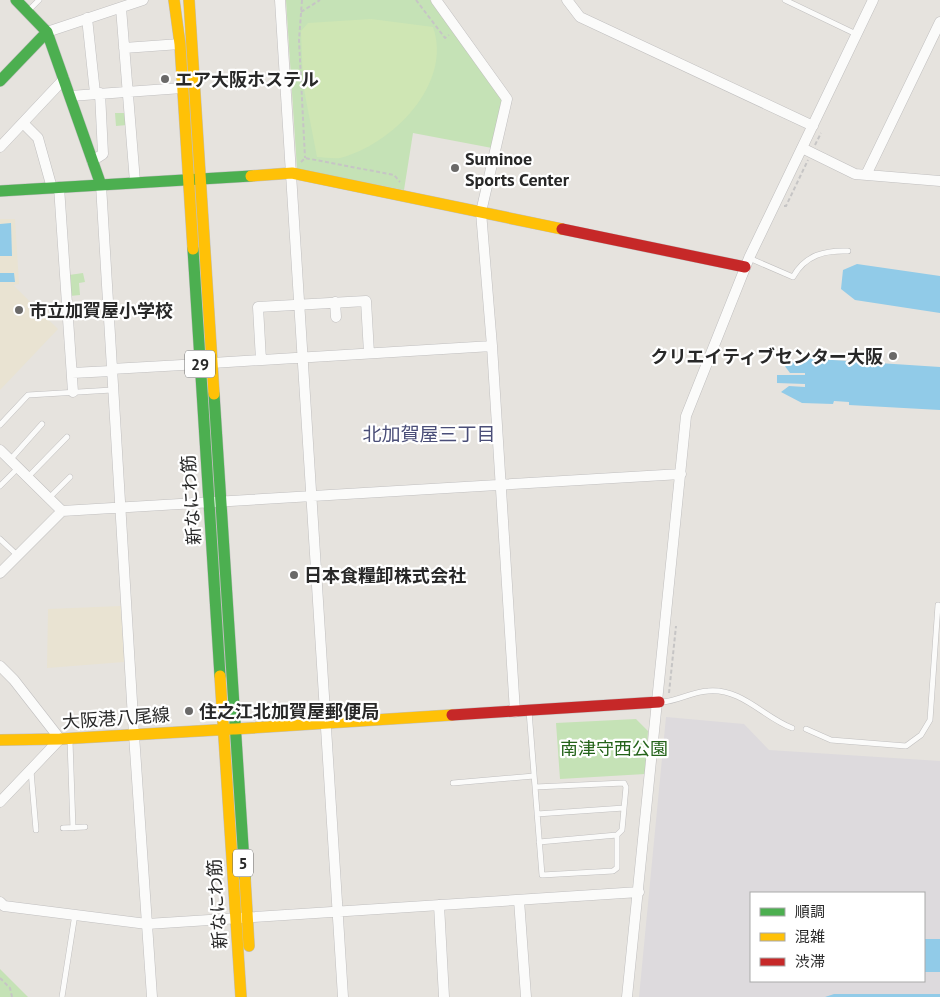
<svg xmlns="http://www.w3.org/2000/svg" width="940" height="997" viewBox="0 0 940 997" font-family="'PT Sans','Noto Sans JP',sans-serif">
<rect width="100%" height="100%" fill="#e6e3de"/>
<path fill="#dddadd" fill-rule="evenodd" d="M666,717l78,7 25,26 171,11v236h-301zM751,893h173v88h-173z"/>
<path fill="#e9e3d2" d="M0,219h15l4,65 -6,1 45,44 -58,61z
M121,606l3,56 -77,6 1,-59z"/>
<path fill="#c5e2b6" d="M286,0h144l75,100 -13,48 -79,-15 -9,57 -107,-21z
M115,113h11l1,12 -11,1z
M83,273l2,9 -6,1 1,12 -10,1 -1,-21z
M636,719l12,12 -3,43 -85,5 -4,-56z
M0,969l28,28h-28z"/>
<path fill="#cfe6b4" d="M371,19l62,8c20,57 -41,118 -93,131 -7,1 -16,-1 -23,-1l-14,-73 -2,-53 7,-8z"/>
<path fill="#91cbe8" d="M11,223l1,33h-12v-32z
M857,264l83,12v37l-85,-13 -14,-11 2,-19z
M0,273h14l1,9h-15z
M802,358l138,9v43l-91,-5v-3l-15,-1 -1,3 -31,-1 -21,-11 8,-6 16,1v-3l-28,-1v-8h28v-2h-15l-6,-8z
M924,939h16v33h-16z
M834,994h106v3h-115z"/>
<g fill="none" stroke-linecap="round" stroke-linejoin="round">
<defs>
<path id="lane" d="M785,0l71,34
M29,10l10,-10
M749,258l44,19c12,-22 32,-27 55,-26
M0,425l28,-30 84,-5
M10,460l32,-36
M28,477l39,-40
M0,486l18,-18
M49,498l21,-21
M0,539l17,16
M662,702c16,-1 29,-10 46,-11 34,-3 55,26 84,37
M529,711l13,164 71,-4 4,-3v-33l5,-5 4,-43 -2,-4 -89,4
M806,729l25,11 75,6 15,-11 9,-15 8,-115
M70,741l3,87
M31,771l5,59
M453,783l81,-7
M537,814l87,-6
M63,828l22,-1
M539,842l78,-7
M62,997l13,-83"/>
<path id="street" d="M280,0l63,997
M436,0l71,99 -26,113 11,134 23,366
M567,0l13,17 233,109
M121,8l14,174
M87,18l8,75
M47,32l96,-32
M124,48l56,-4
M70,96l112,-8
M23,123l15,15 14,50
M0,147l64,-68
M802,148l53,26 85,7
M92,161l11,-7 -3,-61
M866,175l74,-153
M101,185l33,550 18,262
M59,187l14,205
M335,302l1,15
M261,360l-3,-53 108,-6 3,52
M212,363l280,-17
M111,369l89,-5
M72,373l39,-2
M0,450l62,61
M0,573l62,-62 619,-37
M0,666l14,14 46,59 -60,63
M519,900l7,97
M0,902l4,4 143,18 492,-32
M439,905l5,92
M627,997l59,-581 63,-158 124,-258"/>
<path id="fast" d="M16,0l31,32 54,153
M0,81l47,-49
M0,191l251,-15
M193,249l27,427
M214,394l31,484"/>
<path id="slow" d="M174,0l6,44 13,205
M189,0l25,394
M251,176l41,-3 270,56
M220,676l21,321
M235,729l217,-14
M0,740l60,-1 173,-10
M245,878l4,68"/>
<path id="jam" d="M562,229l183,38
M452,715l207,-13"/>
</defs>
<use href="#lane" stroke="#c0bfbf" stroke-width="6"/>
<use href="#street" stroke="#c0bfbf" stroke-width="11"/>
<use href="#fast" stroke="#c0bfbf" stroke-width="12"/>
<use href="#slow" stroke="#c0bfbf" stroke-width="12"/>
<use href="#jam" stroke="#c0bfbf" stroke-width="12"/>
<path stroke="#c6c5c5" stroke-width="2" stroke-dasharray="4 2.5" stroke-linecap="butt" d="M302,0l-3,40 6,118
M416,0l29,38 4,-3
M301,12l19,-12
M815,145l6,-12
M301,162l4,-4 89,17 6,7
M784,206h2l22,-46
M669,693l7,-67
M0,978l10,10 2,9"/>
<use href="#lane" stroke="#fbfbfa" stroke-width="5"/>
<use href="#street" stroke="#fbfbfa" stroke-width="10"/>
<use href="#fast" stroke="#4caf50" stroke-width="11"/>
<use href="#slow" stroke="#ffc107" stroke-width="11"/>
<use href="#jam" stroke="#c62828" stroke-width="11"/>
</g>
<g fill="#6a6968" stroke="#fff" stroke-width="2">
<circle cx="165" cy="79" r="5"/>
<circle cx="455" cy="168" r="5"/>
<circle cx="19" cy="310" r="5"/>
<circle cx="893" cy="356" r="5"/>
<circle cx="294" cy="575" r="5"/>
<circle cx="189" cy="711" r="5"/>
</g>
<g text-anchor="middle" dominant-baseline="central" stroke-width="4.5" stroke-linejoin="round" paint-order="stroke">
<g fill="#fff" stroke="#686868" stroke-width="1">
<rect x="185" y="350.5" width="30" height="27" rx="4"/>
<rect x="233" y="849.5" width="20" height="27" rx="4"/>
</g>
<g font-size="16" font-weight="bold" fill="#282828">
<text x="200" y="364">29</text>
<text x="243" y="863">5</text>
</g>
<g font-size="18" font-weight="bold" fill="#282828" stroke="#fff" text-anchor="start">
<text x="175" y="79">エア大阪ホステル</text>
<text x="465" y="158">Suminoe<tspan x="465" dy="21">Sports Center</tspan></text>
<text x="29" y="310">市立加賀屋小学校</text>
<text x="883" y="356" text-anchor="end">クリエイティブセンター大阪</text>
<text x="304" y="575">日本食糧卸株式会社</text>
<text x="199" y="711">住之江北加賀屋郵便局</text>
</g>
<g font-size="18" fill="#282828" stroke="#fff">
<text transform="translate(191 500) rotate(-94)">新なにわ筋</text>
<text transform="translate(116 718) rotate(-4)">大阪港八尾線</text>
<text transform="translate(217 904) rotate(-94)">新なにわ筋</text>
</g>
<g font-size="18" fill="#24631a" stroke="#fff">
<text x="614" y="748">南津守西公園</text>
</g>
<g font-size="19" fill="#4a4e78" stroke="#fff">
<text x="429" y="434">北加賀屋三丁目</text>
</g>
</g>
<rect x="750" y="892" width="175" height="90" fill="#ffffff" stroke="#a9a9a9"/>
<rect x="760" y="908" width="25" height="8" fill="#4caf50" stroke="#a9a9a9"/>
<text x="795" y="917" font-size="15" fill="#282828">順調</text>
<rect x="760" y="933" width="25" height="8" fill="#ffc107" stroke="#a9a9a9"/>
<text x="795" y="942" font-size="15" fill="#282828">混雑</text>
<rect x="760" y="958" width="25" height="8" fill="#c62828" stroke="#a9a9a9"/>
<text x="795" y="967" font-size="15" fill="#282828">渋滞</text>
</svg>
